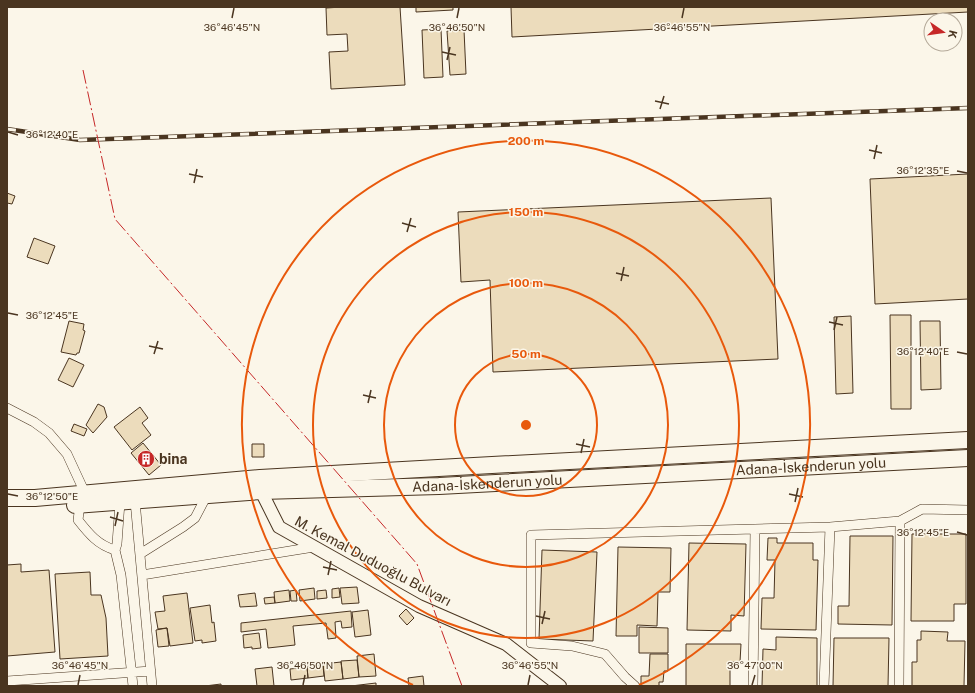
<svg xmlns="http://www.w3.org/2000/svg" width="975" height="693" viewBox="0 0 975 693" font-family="'Public Sans',sans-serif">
<rect width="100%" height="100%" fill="#fbf6e9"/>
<path fill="#ecdcbc" stroke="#4a3520" d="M342,7h58l5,78 -74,4 -2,-37 19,-1 -1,-17 -20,1 -1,-27z
M416,7h37v3l-37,2z
M511,7h457v5l-456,25z
M441,29l2,48 -19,1 -2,-48z
M464,30l2,44 -16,1 -3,-44z
M968,174v125l-93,5 -5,-125z
M7,193l8,3 -3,8 -5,-1z
M771,198l7,161 -285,13 -3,-92 -29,2 -3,-70z
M34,238l21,8 -7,18 -21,-7z
M890,315h21v94h-20z
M851,316l2,77 -17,1 -2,-77z
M69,321l15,3 -1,6 2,1 -6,22h-2l-1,2 -15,-3z
M920,321h20l1,68 -20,1z
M69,358l15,7 -11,22 -15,-7z
M98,404l6,3 3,10 -14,16 -7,-8z
M140,407l8,11 -6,5 9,12 -19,15 -18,-23z
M74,424l13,5 -3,7 -13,-5z
M143,443l18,22 -12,10 -18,-22z
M252,444h12v13h-12z
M912,534h54v70h-12v17h-43z
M850,536h43l-1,89 -54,-1v-18h11z
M768,538h9v5h36v17h5l-2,70 -55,-1 1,-31h12l1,-38h-8z
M689,543l57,1 -2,72 -13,-1v16l-44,-1z
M618,547l53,1 -1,44h-12l-1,34 -20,-1v11h-21z
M542,550l55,2 -4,89 -54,-2z
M21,564v8l28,-2 6,82 -48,4v-91z
M90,572l1,23h10l5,23 2,38 -48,3 -5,-85z
M357,587l2,16 -17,1 -2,-16z
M314,588l1,11 -15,2 -1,-11z
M339,588l1,9 -8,1v-9z
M289,590l1,11 -15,2 -1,-11z
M296,590l1,11h-6l-1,-10z
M326,590l1,8 -10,1v-8z
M187,593l6,50 -23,3 -3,-18 -9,1 -3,-17 10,-1 -2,-15z
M255,593l2,13 -17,1 -2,-12z
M274,597l1,6 -10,1 -1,-6z
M210,605l2,18 2,-1 2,19 -14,2v-3l-7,1 -5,-33z
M406,609l8,9 -7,7 -8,-9z
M368,610l3,25 -16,2 -3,-25z
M351,611l1,16 -10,1 -1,-7 -6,1 1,16 -8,1 -2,-16 -33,3 2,19 -27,3 -2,-19 -25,3v-9z
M639,627l29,1v25h-29z
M167,628l2,18 -11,1 -2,-17z
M921,631l27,1 -1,9h18l-1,45h-52v-24h5v-22h4z
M259,633l2,15 -9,1v-2l-8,1 -1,-13z
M776,637l41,1v48h-55l1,-37 13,1z
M834,638h55l-1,48h-55z
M686,644h55l-1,18h-10v24h-44z
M374,654l2,22 -17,1 -2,-21z
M650,654h18v17h-4l-1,11h-4v4h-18v-10h8z
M357,660l2,17 -16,2 -2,-18z
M341,662l2,17 -18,2 -2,-17z
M323,665l1,11 -16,2 -1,-12z
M272,667l2,19h-17l-2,-17z
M307,667l1,11 -17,2 -1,-11z
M423,676l1,10h-15l-1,-8z
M376,683v3h-25z
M221,684v2h-16z"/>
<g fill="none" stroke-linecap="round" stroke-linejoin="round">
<defs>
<path id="street" d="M7,408l27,14 15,11 18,21 18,39
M135,501l17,185
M120,502l-3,42 -2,6 6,25 12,111
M80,505l-2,15c11,14 20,25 37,30
M140,554l43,-27 12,-9 12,-23
M142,575l172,-28
M7,681l144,-10
M635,686l-10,-9 -20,-23 -33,-8 -41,-3v-108l299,-8 70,-6 22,-12 46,1
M753,686l2,-157
M824,686l6,-159
M899,686l1,-165"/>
<path id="secondary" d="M260,483l1,8 18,36 140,79 87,38 54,42"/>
<g id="highway">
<path d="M7,498h28l225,-20 214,-12 494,-26"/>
<path id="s1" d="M75,505l186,-14 178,-5 529,-28"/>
</g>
</defs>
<use href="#street" stroke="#4a3520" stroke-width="10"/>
<use href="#secondary" stroke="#4a3520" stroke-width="14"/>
<use href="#highway" stroke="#4a3520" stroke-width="18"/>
<use href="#street" stroke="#fbf6e9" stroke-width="9"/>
<use href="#secondary" stroke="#fbf6e9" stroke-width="12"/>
<use href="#highway" stroke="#fbf6e9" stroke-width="16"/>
<defs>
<path id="rail" d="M7,129l73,11 888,-32"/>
</defs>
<use href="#rail" stroke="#4a3520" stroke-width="4.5"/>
<use href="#rail" stroke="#fbf6e9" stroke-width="3" stroke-dasharray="9" stroke-linecap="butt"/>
<path stroke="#c62828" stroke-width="1" stroke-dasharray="14 3 2 3" stroke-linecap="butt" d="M83,70l32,149 302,345 45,122"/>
</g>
<path fill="none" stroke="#4a3520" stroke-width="1.5" d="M232,18l2,-10M457,18l2,-10M682,18l2,-10M442,52l14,3M447,60l3,-13M655,101l14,3M660,109l4,-13M8,132l10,3M869,150l13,3M874,159l3,-14M957,171l10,2M189,174l14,3M194,183l3,-14M402,223l14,4M407,232l4,-14M616,273l13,3M621,281l3,-14M8,313l10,2M829,322l14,3M834,330l3,-13M149,346l14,3M957,352l10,2M154,354l4,-13M363,395l13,3M368,403l3,-13M576,444l14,3M581,453l3,-14M8,494l10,2M789,494l14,3M795,502l3,-14M110,517l13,4M115,526l3,-14M957,532l10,3M323,567l14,3M328,575l3,-14M536,616l14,3M542,624l3,-13M78,685l2,-10M303,685l2,-10M528,685l2,-10M752,685l3,-10"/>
<g fill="none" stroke="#e8590c" stroke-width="2">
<circle cx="526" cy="425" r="71"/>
<circle cx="526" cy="425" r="142"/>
<circle cx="526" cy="425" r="213"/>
<path d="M413 685A284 284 0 1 1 639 685"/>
</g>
<defs>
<symbol id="building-disc" viewBox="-11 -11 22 22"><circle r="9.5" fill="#c62828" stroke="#fbf6e9"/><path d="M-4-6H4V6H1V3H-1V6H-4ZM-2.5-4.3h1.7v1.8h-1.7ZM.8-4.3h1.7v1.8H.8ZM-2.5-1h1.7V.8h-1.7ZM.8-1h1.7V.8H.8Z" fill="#fff"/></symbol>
</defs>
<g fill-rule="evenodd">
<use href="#building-disc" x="136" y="449" width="20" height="20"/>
</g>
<g text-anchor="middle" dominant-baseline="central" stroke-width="3" stroke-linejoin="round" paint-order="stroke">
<g font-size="14" font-weight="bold" fill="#4a3520" stroke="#fbf6e9" text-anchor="start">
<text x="159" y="459">bina</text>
</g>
<g font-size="14" fill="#4a3520" stroke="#fbf6e9">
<text stroke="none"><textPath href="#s1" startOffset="737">Adana-İskenderun yolu</textPath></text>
<text stroke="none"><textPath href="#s1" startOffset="413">Adana-İskenderun yolu</textPath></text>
<text transform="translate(373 561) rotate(28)">M. Kemal Duduoğlu Bulvarı</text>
</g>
</g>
<g font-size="10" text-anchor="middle" fill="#4a3520" stroke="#fbf6e9" stroke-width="3" stroke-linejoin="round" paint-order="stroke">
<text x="232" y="31">36°46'45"N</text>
<text x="457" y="31">36°46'50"N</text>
<text x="682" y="31">36°46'55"N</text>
<text x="52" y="138">36°12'40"E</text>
<text x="923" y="174">36°12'35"E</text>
<text x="52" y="319">36°12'45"E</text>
<text x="923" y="355">36°12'40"E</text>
<text x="52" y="500">36°12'50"E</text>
<text x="923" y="536">36°12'45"E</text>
<text x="80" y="669">36°46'45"N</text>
<text x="305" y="669">36°46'50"N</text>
<text x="530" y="669">36°46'55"N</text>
<text x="755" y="669">36°47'00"N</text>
</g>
<circle cx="526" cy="425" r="6" fill="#e8590c" stroke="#fbf6e9" stroke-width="2"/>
<g font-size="12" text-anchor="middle" font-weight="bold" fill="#e8590c" stroke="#fbf6e9" stroke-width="3" stroke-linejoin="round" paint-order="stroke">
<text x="526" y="145">200 m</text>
<text x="526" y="216">150 m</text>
<text x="526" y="287">100 m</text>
<text x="526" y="358">50 m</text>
</g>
<rect width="975" height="693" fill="none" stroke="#4a3520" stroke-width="16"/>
<g transform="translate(943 32) rotate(103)"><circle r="19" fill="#fbf6e9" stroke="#b4a999"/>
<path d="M0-3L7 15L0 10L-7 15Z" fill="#c62828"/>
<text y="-6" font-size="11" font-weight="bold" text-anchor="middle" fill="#4a3520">K</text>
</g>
</svg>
